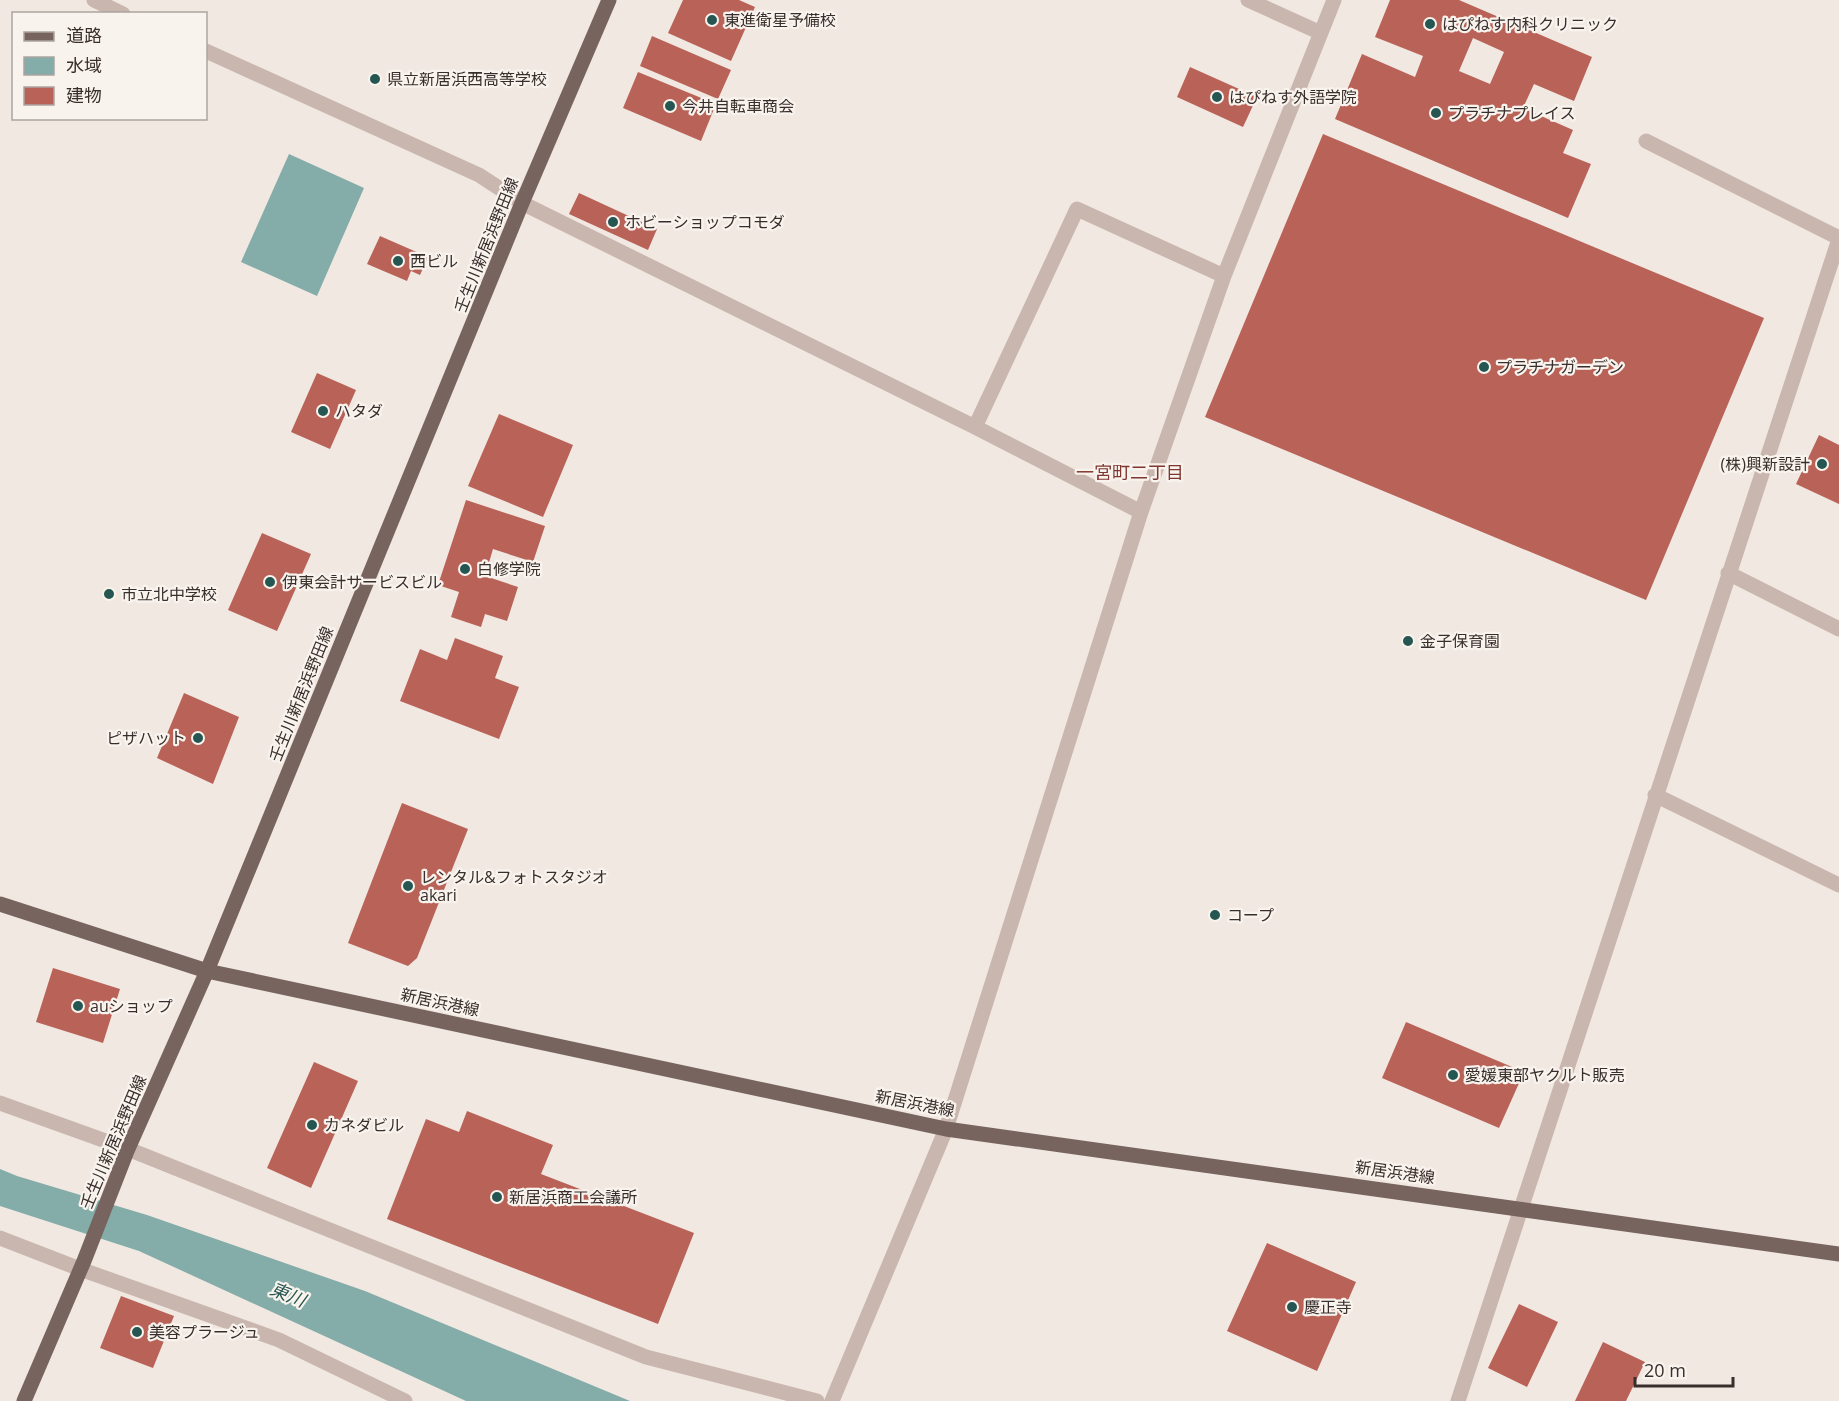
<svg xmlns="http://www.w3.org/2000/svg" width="1839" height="1401" viewBox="0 0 1839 1401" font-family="'Open Sans','Noto Sans JP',sans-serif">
<rect width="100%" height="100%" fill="#f1e8e2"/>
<path fill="#84aca8" d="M289,154l75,34 -47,108 -76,-34z
M0,1169l17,7 130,39 218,76 265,110h-164l-327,-150 -139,-45z"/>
<path fill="#b96258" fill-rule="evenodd" d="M683,0h56l16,7 -24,54 -63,-28z
M1390,0h69l133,57 -18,44 -40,-17 -11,24 50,22 -10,23 28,11 -23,54 -233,-99 27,-65 53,23 8,-21 -48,-19zM1473,38l31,14 -14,32 -31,-13z
M652,36l79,34 -13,29 -78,-33z
M1190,67l67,30 -14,30 -66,-30z
M638,72l78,32 -15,37 -78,-33z
M1323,134l441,184 -118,282 -441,-183z
M579,193l78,36 -9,21 -79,-36z
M380,236l48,21 -8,18 -9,-4 -4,10 -40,-17z
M317,373l39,17 -26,59 -39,-17z
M499,414l74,31 -30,72 -75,-31z
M1819,435l20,10v59l-43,-20z
M466,500l79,26 -12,36 -40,-13 -8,27 33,11 -11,34 -22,-7 -4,13 -30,-10 8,-25 -21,-7z
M262,533l49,21 -34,77 -49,-21z
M455,638l48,18 -8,22 24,9 -20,52 -99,-38 20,-52 27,11z
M184,693l55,24 -26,67 -56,-26z
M402,803l66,26 -51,129 -9,8 -60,-23z
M53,968l67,21 -17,54 -67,-21z
M1406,1022l118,50 -25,56 -117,-50z
M314,1062l44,19 -47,107 -44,-20z
M467,1111l86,34 -12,29 153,59 -36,91 -271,-105 39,-100 33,13z
M1267,1243l89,39 -39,89 -90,-40z
M121,1296l53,20 -21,52 -53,-20z
M1519,1304l39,18 -31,65 -39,-19z
M1603,1342l42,20 -19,39h-51z"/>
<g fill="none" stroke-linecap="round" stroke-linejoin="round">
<path stroke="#c9b7af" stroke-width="15" d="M94,0l29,14
M1248,0l73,33
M206,51l273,124 43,28 453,224 166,85
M1646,141l193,97
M975,427l102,-218 147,67
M1728,573l111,56
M1655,795l184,90
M0,1103l128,46 518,208 171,44
M0,1238l80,31 199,71 126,61
M832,1401l114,-272 195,-617 83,-236 110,-276
M1458,1401l381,-1162"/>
<path stroke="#78645f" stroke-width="15" d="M0,904l207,67 739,158 893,125
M24,1401l60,-140 43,-110 80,-180 315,-768 87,-203"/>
</g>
<g fill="#265652" stroke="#f9f3ee" stroke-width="2">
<circle cx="712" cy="20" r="6"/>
<circle cx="1430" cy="24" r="6"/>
<circle cx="375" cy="79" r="6"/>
<circle cx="1217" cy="97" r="6"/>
<circle cx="670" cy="106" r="6"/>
<circle cx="1436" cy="113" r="6"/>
<circle cx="613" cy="222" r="6"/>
<circle cx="398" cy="261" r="6"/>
<circle cx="1484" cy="367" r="6"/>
<circle cx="323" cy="411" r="6"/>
<circle cx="1822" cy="464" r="6"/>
<circle cx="465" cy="569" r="6"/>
<circle cx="270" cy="582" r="6"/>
<circle cx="109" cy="594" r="6"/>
<circle cx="1408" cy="641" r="6"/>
<circle cx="198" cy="738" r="6"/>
<circle cx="408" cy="886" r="6"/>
<circle cx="1215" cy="915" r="6"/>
<circle cx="78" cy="1006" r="6"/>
<circle cx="1453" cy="1075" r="6"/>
<circle cx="312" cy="1125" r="6"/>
<circle cx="497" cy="1197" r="6"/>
<circle cx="1292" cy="1307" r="6"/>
<circle cx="137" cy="1332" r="6"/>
</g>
<g text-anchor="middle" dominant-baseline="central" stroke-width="4.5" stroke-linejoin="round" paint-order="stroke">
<g font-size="16" fill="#382e2c" stroke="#f9f3ee" text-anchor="start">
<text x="724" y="20">東進衛星予備校</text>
<text x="1442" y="24">はぴねす内科クリニック</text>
<text x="387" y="79">県立新居浜西高等学校</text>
<text x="1229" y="97">はぴねす外語学院</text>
<text x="682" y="106">今井自転車商会</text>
<text x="1448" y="113">プラチナプレイス</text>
<text x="625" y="222">ホビーショップコモダ</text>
<text x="410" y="261">西ビル</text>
<text x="1496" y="367">プラチナガーデン</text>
<text x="335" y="411">ハタダ</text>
<text x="1810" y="464" text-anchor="end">(株)興新設計</text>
<text x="477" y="569">白修学院</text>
<text x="282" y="582">伊東会計サービスビル</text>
<text x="121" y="594">市立北中学校</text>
<text x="1420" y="641">金子保育園</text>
<text x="186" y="738" text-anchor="end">ピザハット</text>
<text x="420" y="877">レンタル&amp;フォトスタジオ<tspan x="420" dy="18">akari</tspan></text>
<text x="1227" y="915">コープ</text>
<text x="90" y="1006">auショップ</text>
<text x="1465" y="1075">愛媛東部ヤクルト販売</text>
<text x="324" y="1125">カネダビル</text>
<text x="509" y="1197">新居浜商工会議所</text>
<text x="1304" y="1307">慶正寺</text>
<text x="149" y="1332">美容プラージュ</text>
</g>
<g font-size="16" fill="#382e2c" stroke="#f9f3ee">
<text transform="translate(486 245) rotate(-68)">壬生川新居浜野田線</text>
<text transform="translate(301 694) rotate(-68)">壬生川新居浜野田線</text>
<text transform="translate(440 1002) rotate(12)">新居浜港線</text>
<text transform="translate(915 1103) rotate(11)">新居浜港線</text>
<text transform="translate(113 1142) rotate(-67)">壬生川新居浜野田線</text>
<text transform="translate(1395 1172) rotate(8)">新居浜港線</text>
</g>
<g font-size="18" fill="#7f362e" stroke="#f9f3ee">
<text x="1130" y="472">一宮町二丁目</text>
</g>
<g font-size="18" font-style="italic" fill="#265652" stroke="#f9f3ee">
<text transform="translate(288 1294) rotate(22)">東川</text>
</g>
</g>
<rect x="12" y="12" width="195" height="108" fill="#f9f3ee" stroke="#aca4a0" stroke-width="1.5"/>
<rect x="24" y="32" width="30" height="9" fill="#78645f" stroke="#aca4a0" stroke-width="1.5"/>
<text x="66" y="42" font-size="18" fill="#382e2c">道路</text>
<rect x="24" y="57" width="30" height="18" fill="#84aca8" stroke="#aca4a0" stroke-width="1.5"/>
<text x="66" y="72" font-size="18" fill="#382e2c">水域</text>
<rect x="24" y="87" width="30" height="18" fill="#b96258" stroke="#aca4a0" stroke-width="1.5"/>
<text x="66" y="102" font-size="18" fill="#382e2c">建物</text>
<path d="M1635 1377v9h98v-9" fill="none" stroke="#382e2c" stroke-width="3"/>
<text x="1644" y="1377" font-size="18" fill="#382e2c" stroke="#f9f3ee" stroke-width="4.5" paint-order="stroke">20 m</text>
</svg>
